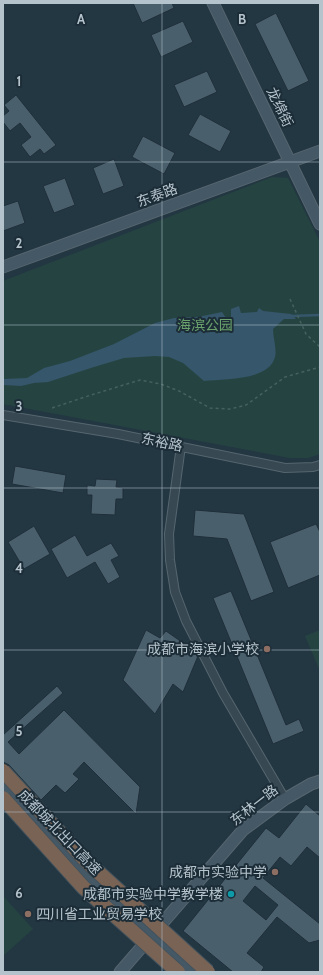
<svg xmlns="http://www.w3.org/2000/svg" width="323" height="975" viewBox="0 0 323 975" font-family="Cabin,'Noto Sans SC',sans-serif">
<rect width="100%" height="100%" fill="#233743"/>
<path fill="#254441" d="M272,177l16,1 32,64v212l-12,4h-18l-287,-54v-123z
M320,630v41l-15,-35z
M3,896l30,33 -30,27z"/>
<path fill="#36566b" d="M239,306l2,7 16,-1 2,-4 4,3 28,3 5,5h-12l-11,10c0,9 4,20 2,28 -6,24 -52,22 -71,24l-21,-18 -14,-6 -14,-1 -31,2 -30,9 -46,15 -14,1 -13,3 -18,-1v-6l24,-1 17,-10 26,-7 44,-17 41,-21 19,-5 24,-1 24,-5 4,6 5,2v-11z"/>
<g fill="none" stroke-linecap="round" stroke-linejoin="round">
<path stroke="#36566b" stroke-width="2.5" d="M291,316l29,-1"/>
</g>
<path fill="#495f6b" stroke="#1f2f3a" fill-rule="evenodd" d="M133,3h39l2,5 -32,15z
M276,13l33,68 -21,10 -33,-67z
M183,21l10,21 -32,15 -10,-22z
M207,71l10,21 -33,15 -10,-22z
M16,95l40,50 -12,9 -4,-5 -10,8 -9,-12 10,-8 -11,-14 -10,8 -7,-9v-6l6,-5 -5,-6z
M200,114l31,17 -11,21 -32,-17z
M143,136l32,17 -11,21 -32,-17z
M114,159l10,27 -21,8 -10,-26z
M65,178l10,27 -21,8 -11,-27z
M18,201l7,22 -22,8v-25z
M15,466l51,9 -3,18 -51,-9z
M96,479l21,1 -1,7 7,1v11h-7l-1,16 -24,-1 1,-19h-5v-10l8,1z
M195,510l49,4 30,78 -23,9 -24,-62 -34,-3z
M316,524l4,8v43l-32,13 -18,-46z
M34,526l16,28 -26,15 -16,-27z
M75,535l12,21 24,-13 8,13 -8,4 9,17 -12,7 -13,-22 -28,16 -16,-29z
M231,591l55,134 13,-6 5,12 -31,13 -60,-146z
M146,630l14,8 6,-7 30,21 2,4 -15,36 -10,-8 -18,30 -32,-34z
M57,686l6,7 -55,49 11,12 45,-44 76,77 -4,27 -52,-52 -11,12 6,5 -14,14 -9,-8 -15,15 -32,-35 -6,-3v-27z
M306,804l14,12v42l-13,-11 -16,19 -11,-9 -17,21 57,46v16l-11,3 -32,-26 -30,36 17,14 -3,5h-28l-50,-41 83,-103 13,10zM255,886l23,19 -12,15 -23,-19z"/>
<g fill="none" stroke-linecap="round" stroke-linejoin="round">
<defs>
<path id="street" d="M3,415l115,19 167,34 28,-1 7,-2
M181,446l-12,88 1,26 5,32 11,29 37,72 62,106"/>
<path id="secondary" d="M213,3l107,221
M3,267l317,-116
M3,783l29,34 64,68 96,87
M120,972l123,-142 42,-31 26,-15 9,-3"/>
</defs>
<use href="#street" stroke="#56666f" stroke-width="10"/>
<use href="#secondary" stroke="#56666f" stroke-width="13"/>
<path stroke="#46615f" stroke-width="1.5" stroke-dasharray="3 3" stroke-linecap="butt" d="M290,299l16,35 14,13
M52,408l39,-13 49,-15 21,4 18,7 31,17 20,1 16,-4 39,-28 35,-10"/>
<use href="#street" stroke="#384852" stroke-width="8"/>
<use href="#secondary" stroke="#455866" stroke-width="11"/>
<defs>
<path id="highway-bridge" d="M3,771l83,90 122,111
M3,798l80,89 95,85"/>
</defs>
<use href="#highway-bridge" stroke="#43535d" stroke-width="16" stroke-linecap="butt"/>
<use href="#highway-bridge" stroke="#796354" stroke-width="14"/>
</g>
<path fill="none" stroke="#b5c3cc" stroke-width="1" stroke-opacity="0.55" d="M162,3v969M3,162h317M3,325h317M3,488h317M3,650h317M3,812h317"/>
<g fill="#8d6e63" stroke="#1c2d38" stroke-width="1.5">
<circle cx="267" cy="649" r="4"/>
<circle cx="275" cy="872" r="4"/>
<circle cx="28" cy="914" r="4"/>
</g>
<circle fill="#0f9aa8" stroke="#1c2d38" stroke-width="1.5" cx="231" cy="894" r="4"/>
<g text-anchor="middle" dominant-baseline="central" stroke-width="4" stroke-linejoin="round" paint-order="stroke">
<g font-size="14" fill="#b5c3cc" stroke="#1c2d38">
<text transform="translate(280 107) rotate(64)">龙绵街</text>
<text transform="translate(157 195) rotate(-20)">东泰路</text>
<text transform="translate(162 442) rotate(12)">东裕路</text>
<text transform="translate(254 805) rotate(-38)">东林一路</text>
<text transform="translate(60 832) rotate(46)">成都城北出口高速</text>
</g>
<g font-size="14" fill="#69a06b" stroke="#1c2d38">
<text x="205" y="325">海滨公园</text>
</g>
<g font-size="14" fill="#b5c3cc" stroke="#1c2d38" text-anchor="end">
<text x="259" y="649">成都市海滨小学校</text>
<text x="267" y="872">成都市实验中学</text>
<text x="223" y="894">成都市实验中学教学楼</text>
<text x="36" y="914" text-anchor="start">四川省工业贸易学校</text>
</g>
</g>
<g font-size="13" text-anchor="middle" font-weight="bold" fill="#b5c3cc" stroke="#1c2d38" stroke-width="4" stroke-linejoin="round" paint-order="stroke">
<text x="81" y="24">A</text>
<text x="242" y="24">B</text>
<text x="19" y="86">1</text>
<text x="19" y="248">2</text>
<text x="19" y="411">3</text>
<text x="19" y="573">4</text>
<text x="19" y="736">5</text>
<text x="19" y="898">6</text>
</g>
<rect width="323" height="975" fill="none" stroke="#b5c3cc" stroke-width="8"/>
</svg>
